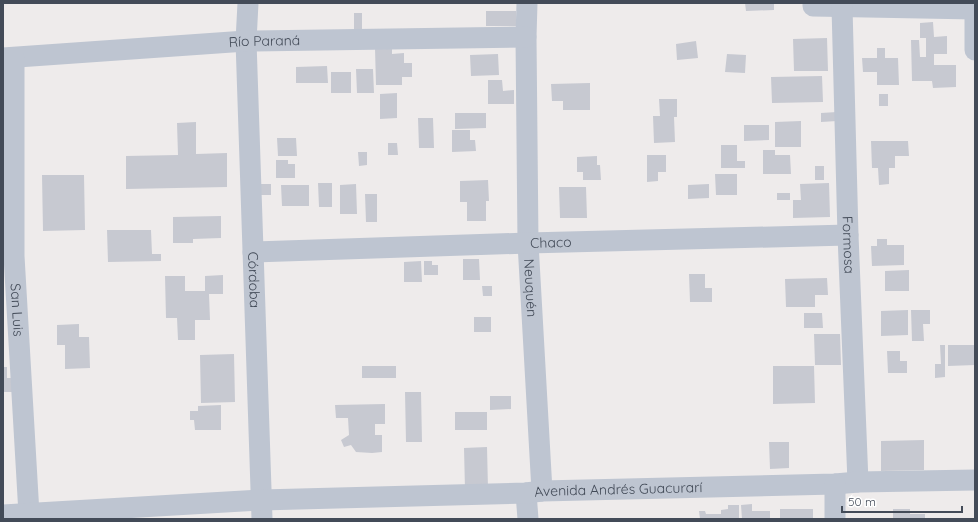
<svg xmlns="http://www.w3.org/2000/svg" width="978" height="522" viewBox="0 0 978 522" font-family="Quicksand,sans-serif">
<rect width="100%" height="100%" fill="#eeebeb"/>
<path fill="#c7c9d1" d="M745,3h29v7l-28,1z
M486,11h30v15h-30z
M354,13h8v18h-8z
M933,22l1,15 13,-1v18h-13v11h22v22l-23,1 -1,-7h-20l-1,-41h8l1,17h6v-19h-6v-15z
M827,38l1,33h-34l-1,-32z
M696,41l2,17 -21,2 -1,-16z
M375,48h17v6l12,-1v10h8v14h-10v8h-26z
M877,48h8v10h13l1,27h-22v-13h-14l-1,-14h15z
M498,54l1,21 -28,1 -1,-21z
M727,54l19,1 -1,18 -20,-1z
M327,66l1,17h-32v-16z
M356,69h17l1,24h-17z
M331,72h20v21h-20z
M822,76l1,26 -51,1 -1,-26z
M488,80h14l1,11 11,-1v14h-26z
M590,83v27h-27v-9h-11l-1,-17z
M397,93v25l-17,1v-25z
M879,94h9v12h-9z
M659,99h18v18h-3l1,25 -21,1 -1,-27h7z
M837,112v9l-16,1v-9z
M455,113h31v15l-31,1z
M418,118h15l1,30h-15z
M801,121v26h-26v-25z
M196,122v32l31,-1v34l-101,2v-33l52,-1 -1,-32z
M744,125h25v15l-25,1z
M452,130h18v10h5l1,11 -24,1z
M277,138h19l1,18h-19z
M871,141h37l1,15h-14v12h-6v16l-10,1 -1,-17h-6z
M388,143h9l1,12h-10z
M721,145h16v16h8v7h-24z
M763,150h12v5h15l1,19h-28z
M358,152h9v13l-8,1z
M647,155h19v17h-8v9l-11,1z
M597,156v9h3l1,15h-18v-8h-6v-15z
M276,160h12v4h7v14h-19z
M815,166h9v14h-9z
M715,174h22v21h-21z
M42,175h42l1,55 -42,1z
M488,180l1,21h-3v20h-19v-19h-7v-21z
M318,183h14v24h-13z
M829,183l1,34 -37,1v-18h8l-1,-16z
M259,184h12v11h-12z
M356,184l1,30h-17v-29z
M709,184v14l-21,1v-14z
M281,185h28v21h-27z
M559,187h27l1,31h-27z
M777,193h13v7h-13z
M365,194h12v28h-11z
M221,216v22l-28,1v4h-20v-26z
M107,230h44l1,24h9v7l-53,1z
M877,239h10v6h17v20l-32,1 -1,-20h6z
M463,259h16l1,21h-17z
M421,261l1,21h-18v-20z
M424,261h8v4h6v10h-14z
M909,270v21h-24v-20z
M689,274h16v14h7v14h-22z
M223,275v19h-14l1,26h-15v20h-17l-1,-22h-11l-1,-42h20v15h20v-15z
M827,278l1,17h-13v12h-29l-1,-28z
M482,286h10v10h-9z
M908,310v25l-27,1v-25z
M911,310h19v14h-7l1,17h-12z
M804,313h18l1,15h-19z
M474,317h17v15h-17z
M79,324v13h10l1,31 -25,1v-24h-8v-20z
M814,334h26l1,31h-26z
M940,345h5v32l-10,1v-14h6z
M948,345h26l1,20 -27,1z
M887,351h13v10h7v12h-19z
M234,354l1,48 -34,1 -1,-48z
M362,366h34v12h-34z
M773,366h41l1,37 -42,1z
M3,367h4v11h5v14h-9z
M405,392h16l1,50h-16z
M490,396h21v13l-21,1z
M385,404v20h-10v11h7v17l-10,1 -16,-1 -5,-7 -7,2 -3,-7 8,-5 -1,-17h-12l-1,-13z
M221,405v25h-26l-1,-10h-4v-9h8v-5z
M455,412h32v18h-32z
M924,440v30l-43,1v-30z
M769,442h20v26l-19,1z
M487,447l1,42 -23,1 -1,-42z
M752,504v7h18v8h-28l-1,-14z
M728,505h11v14h-39l-1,-8h6l1,3h15v-4l7,-1z
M780,509h33v10h-33z
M893,509h17v5h15v5h-32z"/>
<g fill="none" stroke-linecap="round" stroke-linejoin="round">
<g stroke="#bec5d1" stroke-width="21">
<path id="s1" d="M248,3l-2,38 16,478"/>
<path id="s2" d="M527,3l-1,34 2,206 14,248"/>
<path d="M813,3v3l162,3"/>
<path id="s3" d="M842,7l6,228 10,247"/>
<path d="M975,9v41"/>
<path id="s4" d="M3,58l243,-17 280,-4"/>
<path id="s5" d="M14,58v198l15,258"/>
<path id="s6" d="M253,252l275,-9 320,-8"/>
<path d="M526,493l2,26"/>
<path id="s7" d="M3,515l258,-15 265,-7 16,-2 293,-7 23,-2 117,-2"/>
<path d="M835,519v-35"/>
</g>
</g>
<g text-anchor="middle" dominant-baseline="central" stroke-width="3" stroke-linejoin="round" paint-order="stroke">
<g font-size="14" fill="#434b58" stroke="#fff">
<text stroke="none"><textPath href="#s4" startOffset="262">Río Paraná</textPath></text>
<text stroke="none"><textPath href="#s6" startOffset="298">Chaco</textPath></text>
<text stroke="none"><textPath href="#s3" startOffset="238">Formosa</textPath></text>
<text stroke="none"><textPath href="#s1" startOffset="277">Córdoba</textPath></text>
<text stroke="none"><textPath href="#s2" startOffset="285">Neuquén</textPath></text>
<text stroke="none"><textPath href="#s5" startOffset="252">San Luis</textPath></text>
<text stroke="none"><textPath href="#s7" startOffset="616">Avenida Andrés Guacurarí</textPath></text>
</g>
</g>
<rect width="978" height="522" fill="none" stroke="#434b58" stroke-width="8"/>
<path d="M842 506v6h120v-6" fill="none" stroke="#434b58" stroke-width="2"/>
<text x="848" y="506" font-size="12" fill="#434b58" stroke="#ffffff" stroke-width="3" paint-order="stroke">50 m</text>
</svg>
